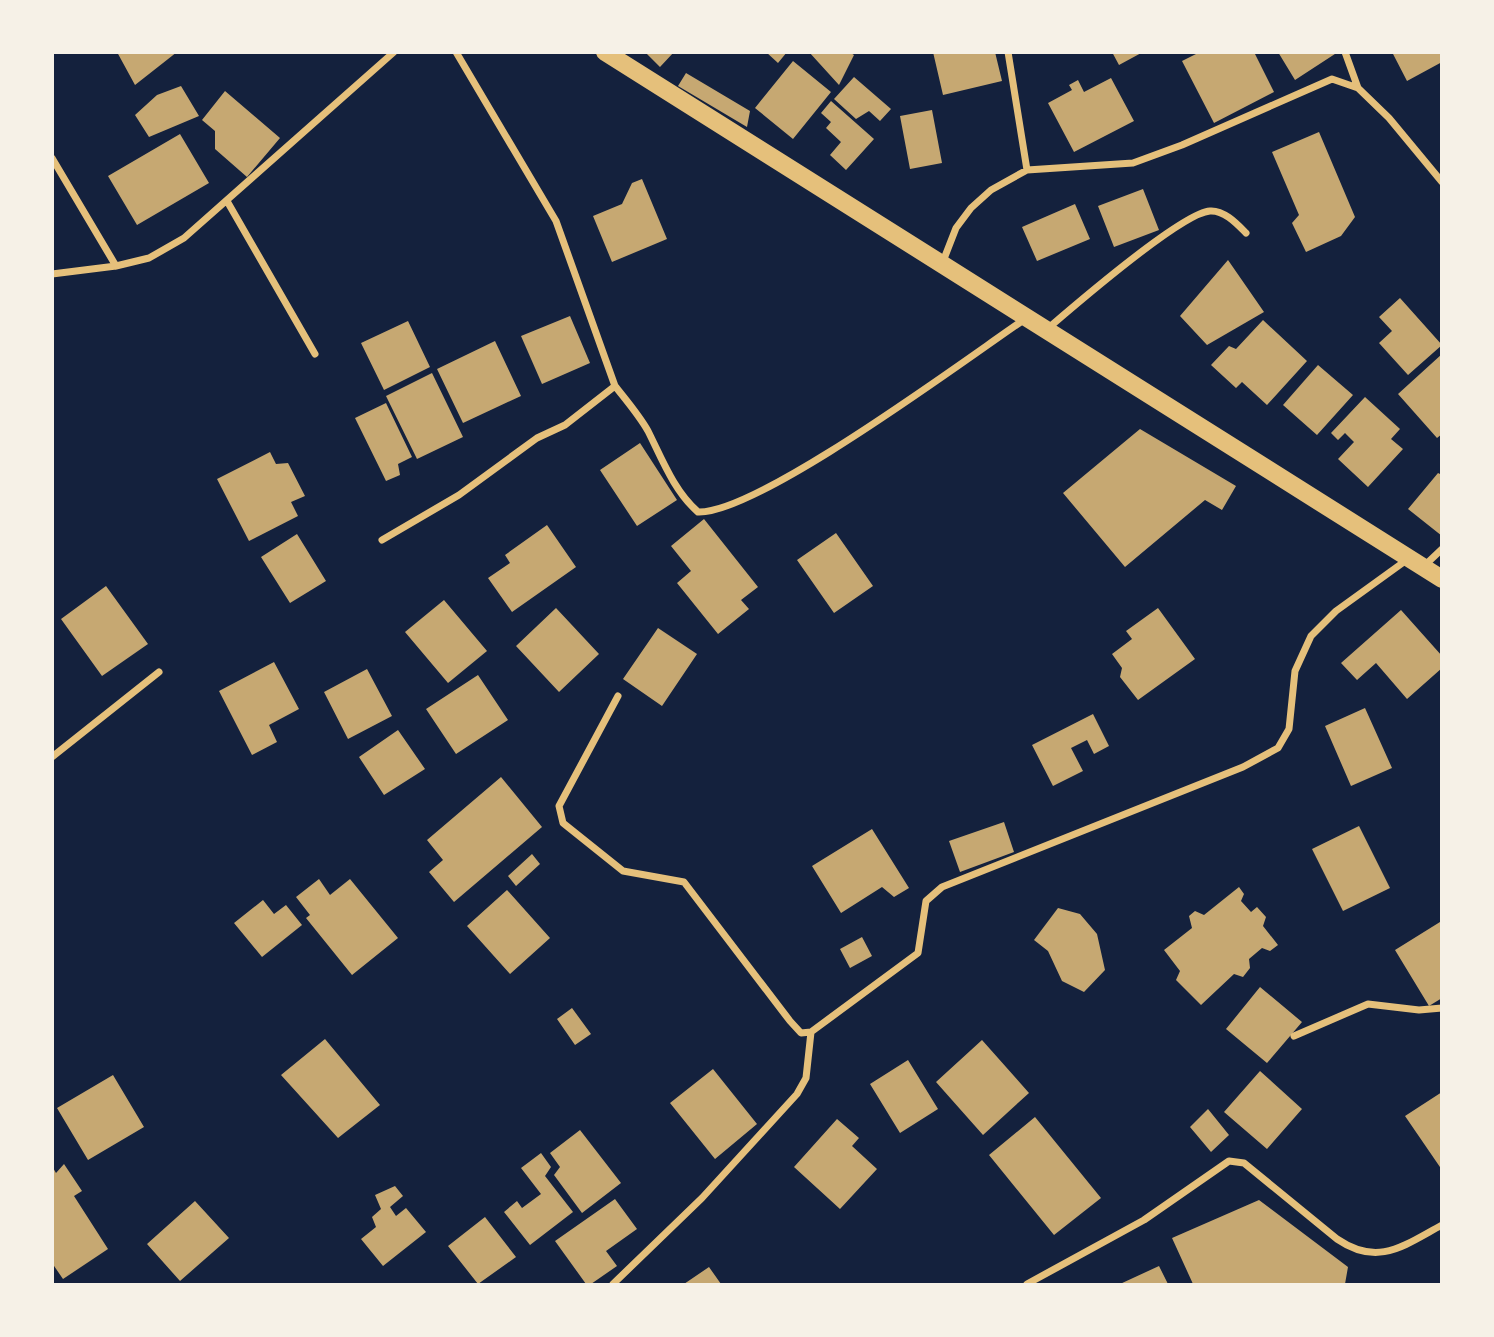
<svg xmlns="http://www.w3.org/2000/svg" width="1494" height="1337" viewBox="0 0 1494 1337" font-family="Quicksand,sans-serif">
<rect width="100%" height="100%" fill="#14213d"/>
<path fill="#c6a872" d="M117,52h60l-42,33z
M645,52h29l-14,15z
M766,52h21l-9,11z
M809,52h40l5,3 -15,30z
M933,52h62l7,29 -59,14z
M1112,52h31l-24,13z
M1200,52h54l20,40 -60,31 -32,-62z
M1278,52h60l-43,28z
M1392,52h50v10l-35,19z
M793,61l38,31 -38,47 -38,-31z
M686,73l64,38 -3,16 -69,-41z
M854,77l37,32 -11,12 -11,-10 -13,8 -22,-20z
M1111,78l23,43 -60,31 -26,-49 24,-13 -3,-5 9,-5 6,12z
M181,86l18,30 -50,21 -14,-22 22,-20z
M225,91l55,47 -33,39 -32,-28v-18l-13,-11z
M831,101l43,38 -28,31 -16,-15 11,-13 -15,-14 5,-6 -10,-9z
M932,110l10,53 -32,6 -10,-53z
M1319,132l36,85 -14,19 -35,16 -14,-29 7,-8 -27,-63z
M180,134l29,49 -72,42 -29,-49z
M642,179l25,60 -55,23 -19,-46 29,-12 10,-21z
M1143,189l16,41 -45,17 -16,-41z
M1075,204l15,35 -53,22 -15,-34z
M1228,260l36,52 -57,33 -27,-29z
M1400,298l42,47 -34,30 -29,-32 13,-12 -13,-14z
M570,316l20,47 -48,21 -21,-48z
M1263,320l44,41 -40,44 -25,-23 -6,6 -25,-23 18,-19 7,3z
M408,321l22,46 -46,23 -23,-47z
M495,341l26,55 -58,27 -26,-54z
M1442,354v80l-5,4 -39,-44z
M1318,365l35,30 -36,40 -34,-30z
M432,373l31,64 -46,22 -31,-63z
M1365,397l35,32 -9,10 12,10 -35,38 -30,-28 16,-17 -9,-9 -7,7 -7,-7z
M386,403l26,54 -14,7 2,11 -14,6 -31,-63z
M1140,429l96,57 -14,24 -17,-10 -80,67 -62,-74z
M640,443l37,57 -40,26 -37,-56z
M270,452l6,12 12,-1 17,33 -14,6 7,14 -49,25 -32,-62z
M1438,473l4,2v61l-34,-27z
M704,519l54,68 -17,13 8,9 -31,25 -41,-51 14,-12 -20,-25z
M547,525l29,42 -64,45 -24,-34 22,-15 -5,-8z
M836,533l37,53 -39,27 -37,-53z
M297,534l29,47 -36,22 -29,-46z
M106,586l42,58 -46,32 -41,-57z
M444,600l43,51 -39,32 -43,-51z
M556,608l43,46 -40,38 -43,-46z
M1158,608l37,51 -57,41 -18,-23 2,-9 -10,-14 20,-15 -6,-8z
M1401,610l41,46v12l-35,31 -31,-36 -19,17 -16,-17z
M658,628l39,26 -35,52 -39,-27z
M274,662l25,47 -30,16 8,17 -25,13 -33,-64z
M367,669l25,47 -44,23 -24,-47z
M478,675l30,45 -52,34 -30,-45z
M1365,708l27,60 -41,18 -26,-60z
M1093,714l16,32 -15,8 -7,-14 -16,8 12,23 -30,15 -21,-41z
M398,730l27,39 -41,26 -25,-38z
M501,777l41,50 -88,75 -25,-30 14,-12 -16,-20z
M1004,822l10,30 -54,20 -11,-31z
M1359,826l31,62 -47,23 -31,-62z
M872,829l37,59 -15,9 -12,-10 -41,26 -29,-47z
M532,854l8,10 -24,22 -8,-10z
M319,879l11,16 20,-16 48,59 -46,37 -46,-57 4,-3 -14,-18z
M1239,887l5,7 -3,7 10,11 6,-5 9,10 -3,9 15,19 -8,6 -8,-3 -13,11 1,9 -7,9 -9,-3 -33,31 -25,-25 4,-9 -16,-21 28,-22 -3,-12 6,-5 9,4z
M507,890l43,48 -40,36 -43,-48z
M263,900l11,14 12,-9 16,20 -40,32 -28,-34z
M1058,908l22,6 17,20 8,36 -21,22 -22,-11 -14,-30 -14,-11z
M1440,922l2,76 -13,8 -34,-56z
M862,937l10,19 -22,12 -10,-19z
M1260,987l42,35 -35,41 -41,-34z
M572,1008l19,26 -16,11 -18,-26z
M325,1039l55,66 -42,33 -57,-63z
M982,1040l47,53 -46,42 -47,-53z
M908,1060l30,49 -38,24 -30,-49z
M713,1069l44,55 -42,35 -45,-56z
M1260,1071l42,38 -35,40 -43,-37z
M113,1075l31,52 -56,33 -31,-52z
M1442,1092v78l-37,-54z
M1208,1109l21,26 -18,17 -21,-25z
M1035,1117l66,81 -47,37 -65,-80z
M837,1119l22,19 -7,8 25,23 -37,40 -46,-42z
M580,1130l41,53 -39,30 -28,-38 6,-8 -10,-14z
M541,1153l10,14 -6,9 28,36 -43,33 -26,-33 13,-11 5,7 19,-14 -20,-26z
M64,1164l18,27 -8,5 34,53 -45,30 -11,-16v-97l4,7z
M395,1186l8,10 -13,11 6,9 10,-8 20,24 -43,34 -22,-27 15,-12 -4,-10 9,-8 -6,-14z
M615,1199l22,30 -31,22 11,15 -26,18h-5l-31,-43z
M1259,1200l89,67 -3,17h-152l-21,-46z
M195,1201l34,37 -49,43 -33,-37z
M485,1217l31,40 -38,27 -30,-38z
M1159,1266l9,18h-48z
M709,1267l12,17h-37z"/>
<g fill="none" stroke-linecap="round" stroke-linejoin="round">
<path stroke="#e5c07b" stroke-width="7" d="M1008,52l19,118
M1345,52l13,36
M52,158l64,108
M227,201l88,153
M942,264l14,-36 15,-20 20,-18 36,-20 106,-7 49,-18 150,-66 26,9 31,30 53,64
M52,274l64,-8 33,-8 35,-20 210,-186
M1046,330c28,-24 135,-117 164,-119 14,-1 27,13 36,22
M615,386c11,14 24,29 33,45 14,28 26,60 50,81 60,2 268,-153 327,-193
M382,540l77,-45 78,-57 28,-13 50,-39 -59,-165 -100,-169
M1423,567l19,-18
M618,696l-59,110 4,17 60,48 61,11 106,139 11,12 10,-1 107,-79 8,-52 16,-14 301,-120 35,-19 11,-19 6,-58 16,-35 25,-25 72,-52
M52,757l107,-85
M1294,1036l74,-32 51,6 23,-2
M613,1284l89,-86 95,-104 9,-16 5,-46
M1027,1284l117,-64 85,-59 15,2 93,76c41,28 66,7 105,-14"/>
<path stroke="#e5c07b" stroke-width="18" d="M605,52l837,527"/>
</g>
<rect width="1494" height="1337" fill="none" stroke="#f6f1e7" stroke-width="108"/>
</svg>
